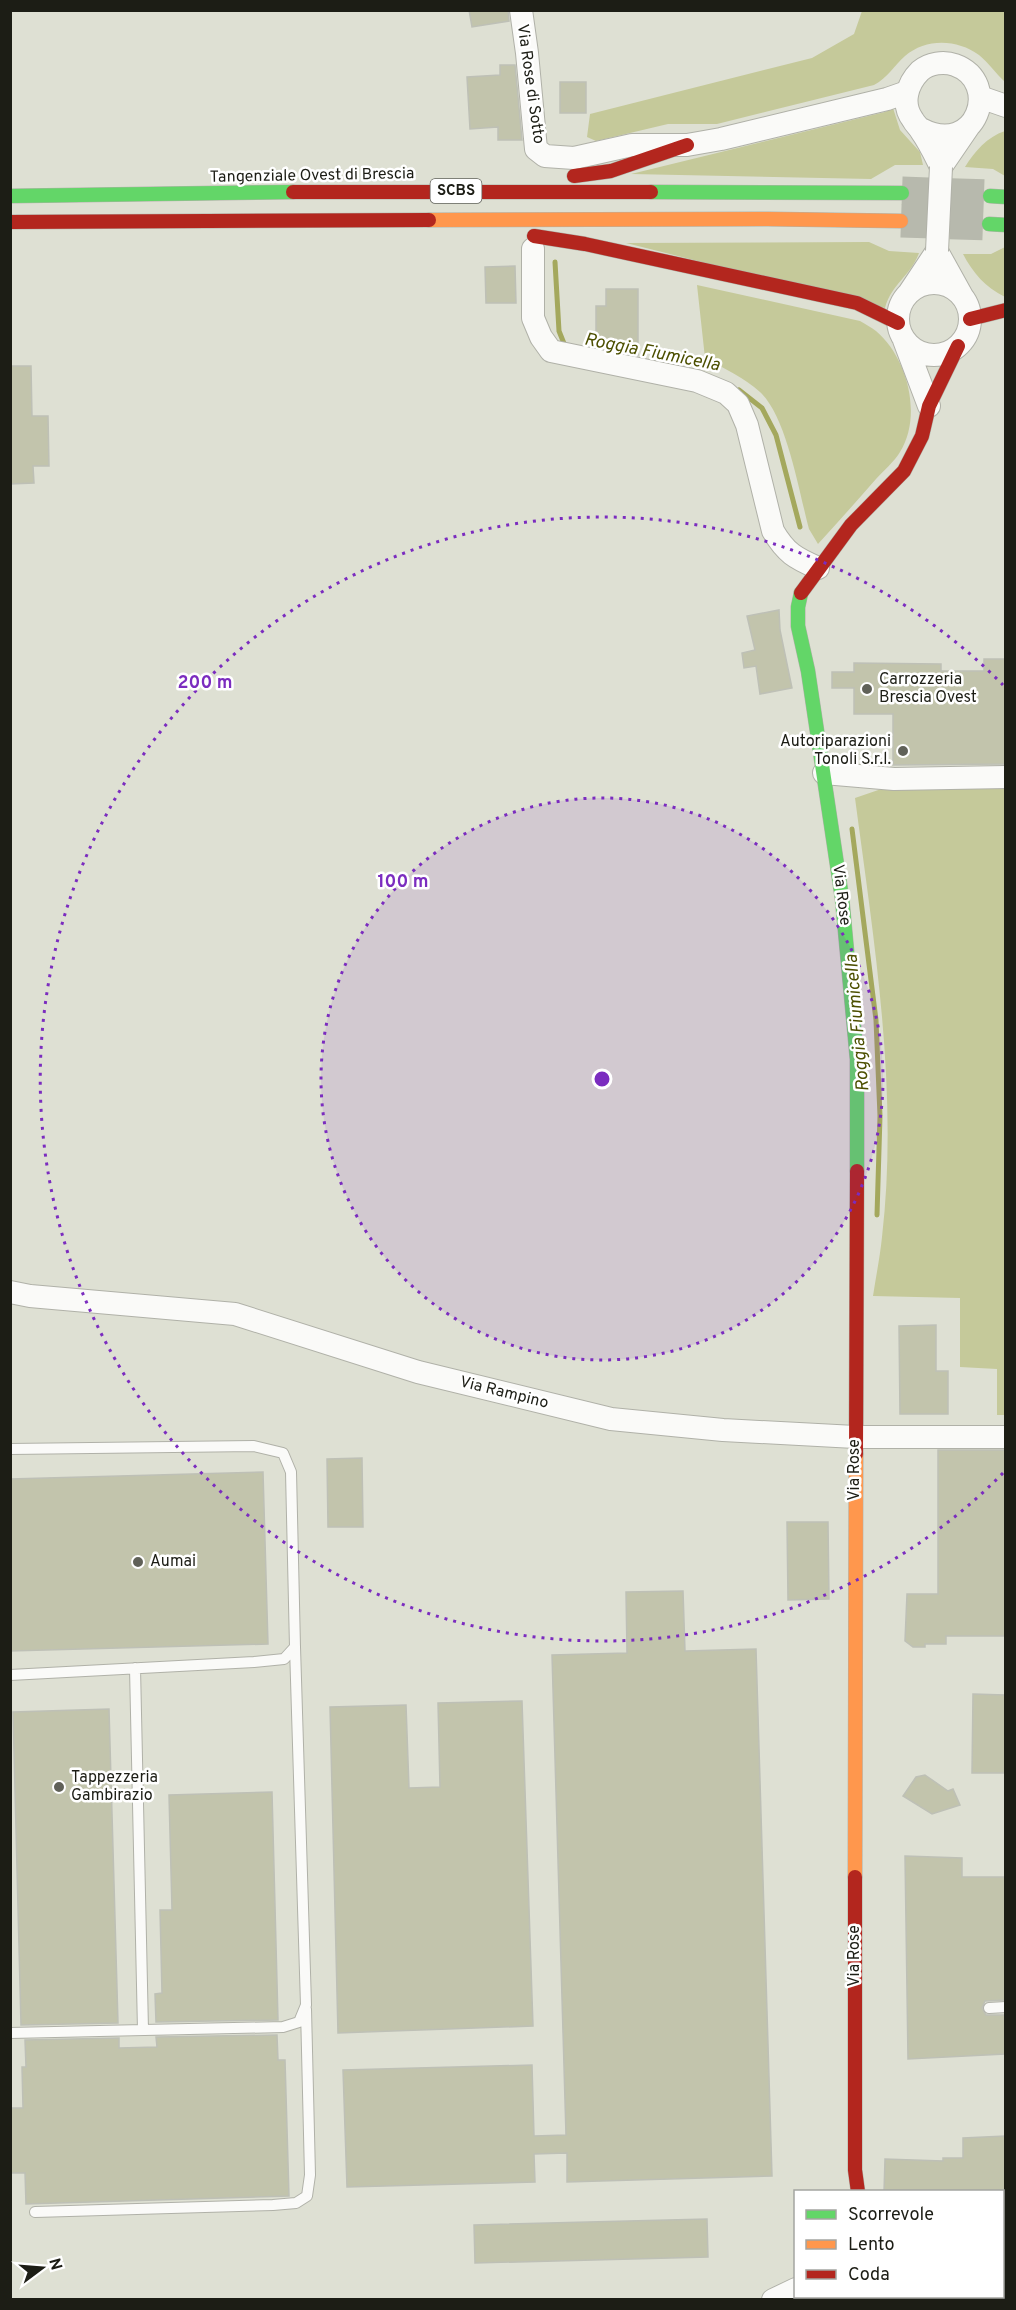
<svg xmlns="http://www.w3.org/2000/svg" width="1016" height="2310" viewBox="0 0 1016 2310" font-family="Overpass,sans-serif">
<rect width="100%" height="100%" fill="#dee0d3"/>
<path fill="#c5c99a" d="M862,11h143v71c-9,-8 -16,-19 -26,-27 -22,-16 -53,-17 -74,1 -11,10 -18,22 -31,29l-157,39h-49l-72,17 -9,-4 3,-23 222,-56 42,-24z
M893,108l7,22 20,22 3,13h-28l-24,14 -240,-5 254,-62z
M1005,131v45l-12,-7 -28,-2c10,-16 22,-30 40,-36z
M869,242l20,9 30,2c-9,24 -27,30 -34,55l-259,-65z
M1005,247v50c-20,-10 -32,-24 -42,-43h28z
M697,285l163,36c5,3 11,6 16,10 31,26 47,84 24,121 -6,10 -16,18 -24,27 -19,22 -39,44 -58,65l-9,-15c-10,-37 -22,-112 -49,-137 -15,-14 -37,-24 -55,-34z
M1005,783v632h-8v-46l-37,-2v-69l-87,-2c3,-20 7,-39 9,-59 17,-146 -8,-295 -27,-439l35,-12z"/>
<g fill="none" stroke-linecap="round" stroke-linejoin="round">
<path stroke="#a4a85d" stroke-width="5" d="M555,262l4,69 6,15
M739,390l23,18 14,27 24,92
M852,829l24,191 4,96 -3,99"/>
</g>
<path fill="#c2c4ac" stroke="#bec0b6" stroke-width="1.5" d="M469,10h39l1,11 -37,6z
M500,65h15l7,75h-24v-13l-28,2 -3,-52 33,-2z
M560,82h26v31h-26z
M515,266l1,37h-30l-1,-36z
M606,289h32v66l-42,-9v-40h10z
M10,366h21l1,50h16l1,50h-16l1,17 -24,1z
M779,610l1,20 12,58 -32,6 -4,-28 -12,2 -2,-15 13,-3 -8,-34z
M984,659h21v105l-112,1v-51h-39v-26h-22v-16h22v-9l87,1v7h43z
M936,1325v46h12v43h-48l-1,-88z
M938,1450h67v186h-59v8h-21v3h-12l-8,-6 2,-47h31z
M362,1458l1,69h-35l-1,-68z
M263,1472l5,172 -258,7v-172z
M787,1522h41l1,77 -41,1z
M683,1591l2,60 71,-2 16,527 -205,6v-29l-33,1 1,28 -188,5 -4,-117 189,-5 2,71 32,-1 -14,-480 75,-2 -1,-61z
M973,1694l32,1v78h-33z
M522,1701l11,325 -195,7 -8,-326 76,-2 3,83 31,-1 -2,-84z
M109,1709l9,314 -97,2 -8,-313z
M925,1775l23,16 5,-2 7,16 -28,9 -29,-18 13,-19z
M272,1792l6,228 -122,2 -1,-28 7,-1 -2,-83h12l-3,-115z
M905,1856l57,2v19h43v123l-20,1 -3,7 4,7h19v39l-97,5z
M277,2035l1,25h7l4,136 -263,8 -1,-31h-15v-65h13l-1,-41h4l-1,-27 94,-2v10l38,-1 -1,-10z
M1005,2136v56h-121l1,-33 58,2v-3h20v-20z
M707,2219l1,38 -233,6 -1,-38z"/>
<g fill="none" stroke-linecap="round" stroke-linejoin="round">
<path stroke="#b7b9ad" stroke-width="33" stroke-dasharray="33 16" stroke-linecap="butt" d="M902,193l88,3
M901,221l88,3"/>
<defs>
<path id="lane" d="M10,1449l244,-3 29,7 8,19 4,175 -11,12 -30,3 -244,13
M135,1668l8,362
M989,2008l17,-1
M10,2033l273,-6 16,-5 7,-17 -11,-358
M35,2212l238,-7 23,-2 11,-7 3,-21 -4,-166"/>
<path id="street" d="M521,10l6,43 9,96 9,7 29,2 58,-13h55l34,-6 166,-40 20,-7
M980,97l26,9
M921,129c56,29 81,-47 34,-64 -11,-4 -26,-2 -35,6 -13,13 -19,33 -7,49 2,4 6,7 8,11 8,11 14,24 20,36l28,-41
M533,249v69l8,19 10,14 146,30 29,12 12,11 9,21 26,106c13,22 22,27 45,37
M898 319a36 36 0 1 1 72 0a36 36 0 1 1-72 0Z
M909,293l28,-42 25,45
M904,340l25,66
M824,773l70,6 112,-2
M10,1292l20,4 205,18 183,58 193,47 112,11 132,7h151
M1002,2246l4,-1
M826,2296l2,4
M773,2300l23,-11
M878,2300l2,-4"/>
<path id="fast" d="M651,192l251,1
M10,196l283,-4
M990,196l16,1
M989,224l17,1
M801,593l-3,14v19l10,45 34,227 15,161v112"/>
<path id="slow" d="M429,220l339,-1 133,2
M855,1877l1,-423"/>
<path id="jam" d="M574,176l37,-5 76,-26
M293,192h358
M10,222l419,-2
M534,236l51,8 272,59 41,20
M970,319l36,-9
M801,593l50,-68 53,-54 18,-35 7,-30 29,-60
M856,1454l1,-283
M855,1877v293l3,22"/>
</defs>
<use href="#lane" stroke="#b0b1a8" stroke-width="12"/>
<use href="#street" stroke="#b0b1a8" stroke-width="24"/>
<use href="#fast" stroke="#b0b1a8" stroke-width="15"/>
<use href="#slow" stroke="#b0b1a8" stroke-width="15"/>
<use href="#jam" stroke="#b0b1a8" stroke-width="15"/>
<use href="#lane" stroke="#fafaf8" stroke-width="10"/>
<use href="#street" stroke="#fafaf8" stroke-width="22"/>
<use href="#fast" stroke="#63d668" stroke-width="14"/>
<use href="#slow" stroke="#ff974d" stroke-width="14"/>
<use href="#jam" stroke="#b3261e" stroke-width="14"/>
<defs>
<path id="street-bridge" d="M937,251l4,-84"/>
</defs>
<use href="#street-bridge" stroke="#b0b1a8" stroke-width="24" stroke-linecap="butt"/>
<use href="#street-bridge" stroke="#fafaf8" stroke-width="22"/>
</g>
<circle cx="602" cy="1079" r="281" fill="#7b2cbf" fill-opacity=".12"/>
<g fill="none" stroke="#7b2cbf" stroke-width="3" stroke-dasharray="3 6">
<circle cx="602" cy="1079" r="281"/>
<path d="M1003 1473A562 562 0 1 1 1003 685"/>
</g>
<g fill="#606158" stroke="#fff" stroke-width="2">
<circle cx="867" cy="689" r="6"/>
<circle cx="903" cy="751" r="6"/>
<circle cx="138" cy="1562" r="6"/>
<circle cx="59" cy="1787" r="6"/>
</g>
<g text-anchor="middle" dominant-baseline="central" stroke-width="5" stroke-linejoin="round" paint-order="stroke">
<rect fill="#fff" stroke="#60615b" stroke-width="1.5" x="430.5" y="179" width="51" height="24" rx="4.5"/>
<g font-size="15" font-weight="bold" fill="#1c1d15">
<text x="456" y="191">SCBS</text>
</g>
<g font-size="16" fill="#1c1d15" stroke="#fff">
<text transform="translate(530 84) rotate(82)">Via Rose di Sotto</text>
<text transform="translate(312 176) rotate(-1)">Tangenziale Ovest di Brescia</text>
<text transform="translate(841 895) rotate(83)">Via Rose</text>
<text transform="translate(504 1393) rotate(14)">Via Rampino</text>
<text transform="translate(855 1470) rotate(-90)">Via Rose</text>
<text transform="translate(855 1956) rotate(-90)">Via Rose</text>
</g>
<g font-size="16" fill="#1c1d15" stroke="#fff" text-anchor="start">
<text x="879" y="680">Carrozzeria<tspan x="879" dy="18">Brescia Ovest</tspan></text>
<text x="891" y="742" text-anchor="end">Autoriparazioni<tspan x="891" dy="18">Tonoli S.r.l.</tspan></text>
<text x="150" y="1562">Aumai</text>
<text x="71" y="1778">Tappezzeria<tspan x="71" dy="18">Gambirazio</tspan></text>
</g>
<g font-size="18" font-style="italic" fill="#4c4f00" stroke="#fff">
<text transform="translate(652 353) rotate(11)">Roggia Fiumicella</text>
<text transform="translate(858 1023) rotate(-95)">Roggia Fiumicella</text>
</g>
</g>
<circle cx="602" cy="1079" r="9" fill="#7b2cbf" stroke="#fff" stroke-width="3"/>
<g font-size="18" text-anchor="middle" font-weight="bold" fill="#7b2cbf" stroke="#fff" stroke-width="5" stroke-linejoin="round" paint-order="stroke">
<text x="205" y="688">200 m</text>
<text x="403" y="887">100 m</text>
</g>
<rect width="1016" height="2310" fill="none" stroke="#1c1d15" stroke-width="24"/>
<rect x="794" y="2190" width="210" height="108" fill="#ffffff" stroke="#a4a5a1" stroke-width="1.5"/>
<rect x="806" y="2210" width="30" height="9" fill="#63d668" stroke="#a4a5a1" stroke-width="1.5"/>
<text x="848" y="2220" font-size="18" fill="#1c1d15">Scorrevole</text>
<rect x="806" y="2240" width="30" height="9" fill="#ff974d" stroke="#a4a5a1" stroke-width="1.5"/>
<text x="848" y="2250" font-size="18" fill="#1c1d15">Lento</text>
<rect x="806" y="2270" width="30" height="9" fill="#b3261e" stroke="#a4a5a1" stroke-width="1.5"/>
<text x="848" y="2280" font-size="18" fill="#1c1d15">Coda</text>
<g transform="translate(42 2268) rotate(74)" stroke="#ffffff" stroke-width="4.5" paint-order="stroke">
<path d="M0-4.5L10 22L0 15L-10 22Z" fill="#1c1d15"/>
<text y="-9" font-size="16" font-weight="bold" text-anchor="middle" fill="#1c1d15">N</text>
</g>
</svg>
